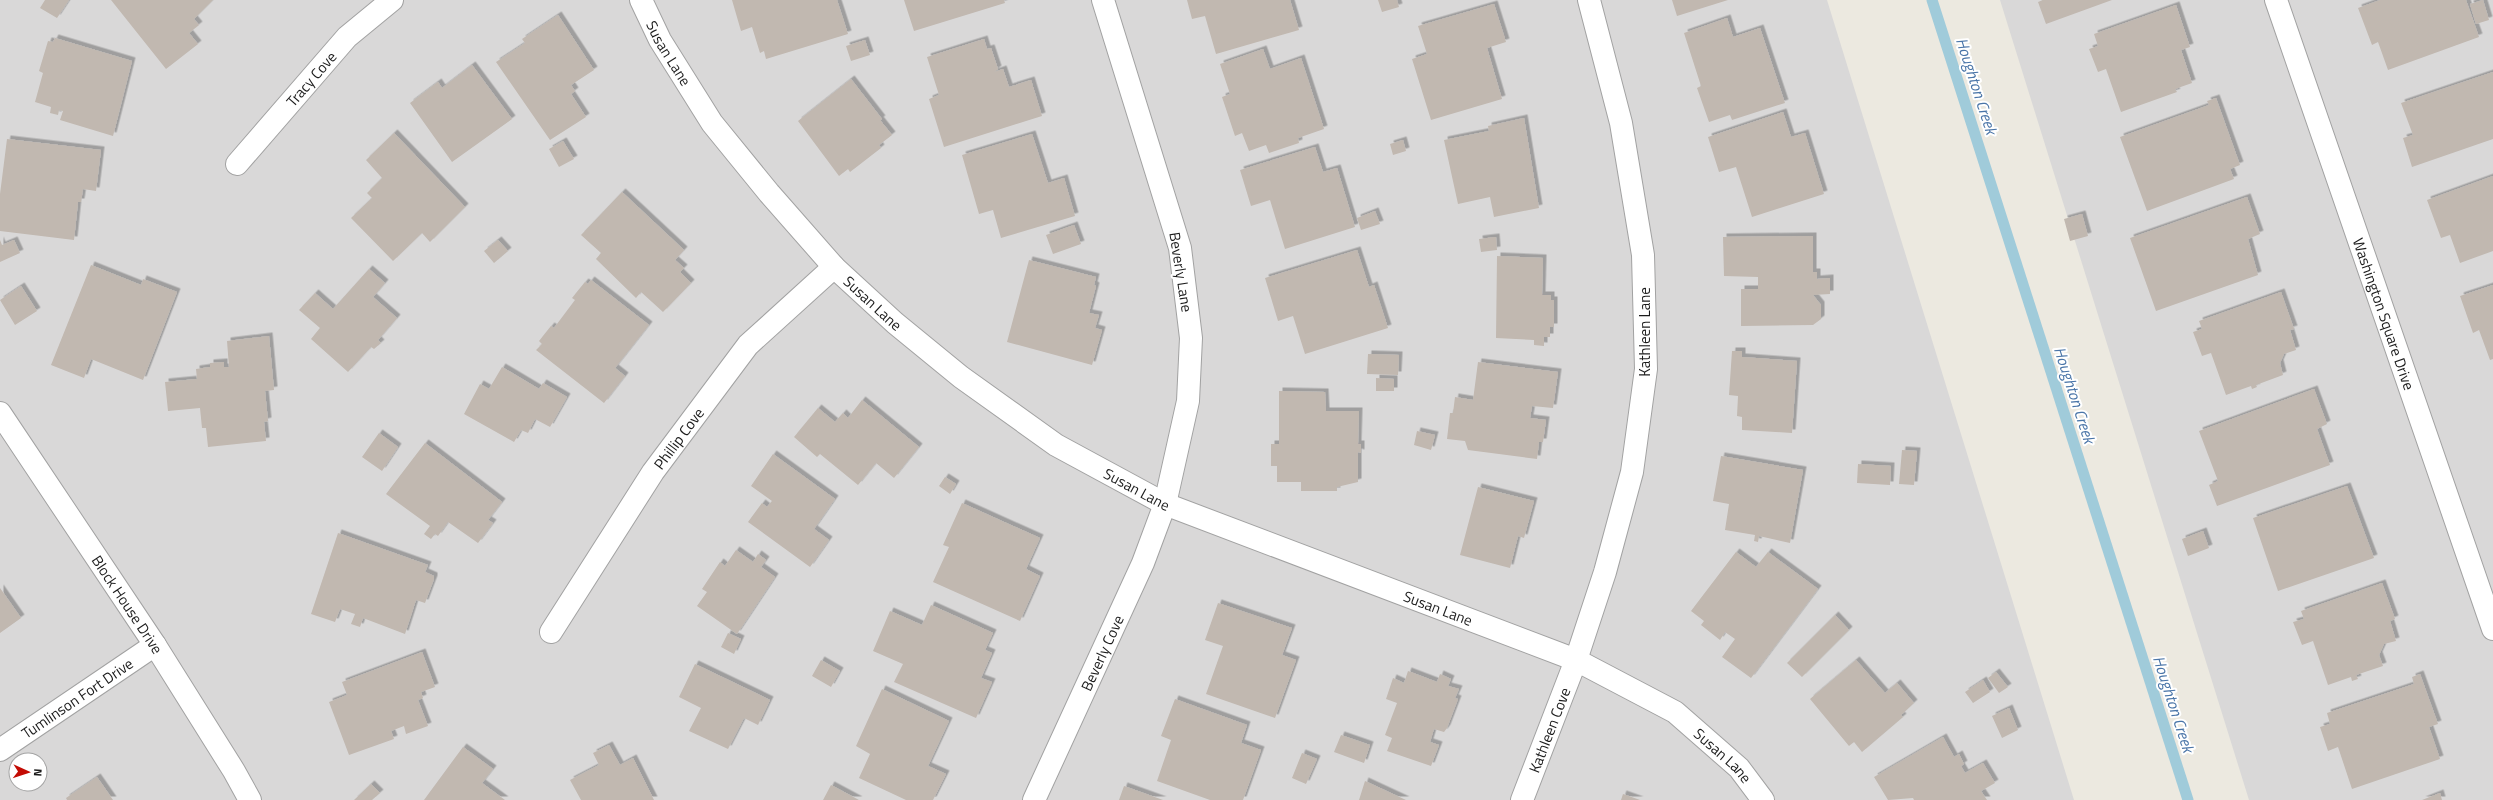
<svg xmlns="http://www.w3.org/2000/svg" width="2493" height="800" viewBox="0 0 2493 800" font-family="'Titillium Web',sans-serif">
<defs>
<filter id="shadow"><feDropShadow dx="3.5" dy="-3.5" stdDeviation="0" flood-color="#0004"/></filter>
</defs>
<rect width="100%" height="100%" fill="#ece9e0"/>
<path fill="#d9d8d8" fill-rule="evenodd" d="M0,0h1827l247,800h-2074zM16,760h24v24h-24z
M2000,0h493v800h-244z"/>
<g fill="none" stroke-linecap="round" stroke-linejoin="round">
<path stroke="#a0cbda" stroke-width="11" d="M1932,0l256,800"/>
</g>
<path fill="#c1b8b0" filter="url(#shadow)" d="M45,0h24l-12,18 -17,-10z
M111,0h102l-19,19 5,6 -10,8 9,11 -32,25z
M732,0h105l11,34 -82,25 -2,-8 -4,2 -8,-26 -11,4z
M904,0h100l1,3 -91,28z
M1187,0h103l9,30 -83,24 -11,-38 -13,3z
M1378,0h19l2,7 -17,5z
M1672,0h56l-51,16z
M2043,0h69l-66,24 -8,-22z
M2380,0h86l13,37 -91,33 -10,-28 -6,3 -14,-37z
M2483,0l6,20 -13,4 -6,-20z
M1494,4l12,38 -19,6 15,51 -71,21 -19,-61 15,-5 -9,-28z
M2176,5l14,42 -9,3 11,33 -17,6 2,3 -56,20 -15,-43 -8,3 -9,-23 9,-3 -4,-12z
M558,15l36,55 -23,15 4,6 -4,3 15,23 -36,23 -54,-78 29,-19 -3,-4z
M1727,18l6,19 27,-9 25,75 -53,17 -2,-5 -21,7 -12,-34 4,-2 -17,-53z
M55,38l77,23 -19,75 -53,-16 3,-9 -4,-1 -1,5 -8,-2 1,-6 -16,-5 8,-29 -4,-2 9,-30 5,1z
M984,39l3,10 4,-1 7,21 -4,3 9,-3 6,18 22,-7 11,36 -98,31 -15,-48 10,-4 -12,-38z
M865,40l5,15 -19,6 -5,-15z
M1263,49l7,20 31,-11 23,71 -26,9 1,5 -30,10 -3,-8 -17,6 -7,-18 -7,3 -13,-39 8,-3 -10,-30z
M472,65l40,54 -60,43 -42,-59 28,-21 4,6z
M2493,72v67l-81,28 -9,-29 10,-3 -12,-32z
M851,79l31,40 -2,1 12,15 -13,10 2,3 -31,24 -2,-3 -9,7 -41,-55z
M2216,98l24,67 -10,4 4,10 -87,32 -27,-74 89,-32 -2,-4z
M1783,112l8,25 14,-4 19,61 -72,23 -16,-50 -17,5 -11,-35z
M1524,118l15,90 -45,9 -4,-20 -32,7 -14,-64 45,-9 -1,-5z
M394,133l71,74 -35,35 -8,-9 -29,28 -42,-43 21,-20 -5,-5 15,-15 -16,-18z
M1032,134l16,49 16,-5 11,38 -74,22 -8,-28 -14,4 -17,-59z
M7,139l94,11 -5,41 -13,-2 -2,13h-3l-4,38 -74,-9v-37z
M1403,140l3,11 -13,4 -3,-11z
M563,141l11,18 -15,8 -10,-18z
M1315,147l8,25 14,-4 18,59 -70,22 -15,-49 -19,6 -11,-36z
M2493,176v75l-33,12 -10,-28 -9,3 -14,-38z
M622,192l62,58 -9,10 9,8 -4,4 11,11 -28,29 -22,-20 -5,6 -40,-39 5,-6 -20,-18z
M2247,197l13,37 -12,5 10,36 -102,36 -26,-73z
M1375,211l5,13 -19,6 -4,-12z
M2082,214l6,22 -18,5 -6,-22z
M1074,225l7,19 -28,10 -7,-19z
M1813,236v36h4v7l13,-1v16l-17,1 8,10v14l-8,6 -72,1v-37h17v-12l-34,-1 -1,-39z
M1496,237l1,13 -16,2 -2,-13z
M0,240l2,5 12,-5 6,13 -20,9z
M498,240l10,11 -14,12 -10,-12z
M1357,250l12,37 5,-2 14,43 -83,26 -12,-38 -15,5 -13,-43z
M1497,256l46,2 -1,37h9v5h3v27h-4v10h-6v9l-10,-1v-5l-38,-2z
M1029,260l67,17 -2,8 2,1 -7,27 10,2 -4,13 7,2 -10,35 -85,-23z
M91,265l50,20 2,-6 34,13 -34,88 -52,-21 -7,19 -33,-13z
M369,269l16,14 -12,14 24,21 -19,22 3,3 -7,6 -3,-2 -23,25 -37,-33 9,-11 -21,-18 16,-17 18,16z
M591,280l58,45 -34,43 10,8 -21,27 -68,-53 6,-6 -3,-3 12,-15 3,2 21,-28 -3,-2 13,-16 3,2z
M2493,285v74l-3,1 -11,-30 -6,3 -13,-37z
M21,286l16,25 -22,14 -15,-25z
M2281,292l13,37 -4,1 6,20 -12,4 -4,9 3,12 -27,10 1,2 -5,2 -1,-3 -25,9 -15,-42 -9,3 -9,-24 9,-3 -3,-8z
M269,336l5,54 -9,1 3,30 -4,1 2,19 -58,6 -2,-19h-4l-2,-20 -32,3 -3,-29 32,-3 -1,-10 14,-2v-4l14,-1v5h5l-2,-26z
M1732,351h10v6l55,4 -5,72 -50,-3v-13l-5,-1 1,-20 -9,-1z
M1368,354l31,1 -1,20 -31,-1z
M1478,362l80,10 -5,36 -21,-2 -2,12 16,2 -3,22h-4l-2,17 -69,-9 -3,-9 -18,-2 3,-26h3l2,-16 18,3z
M502,367l37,22 4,-6 24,14 -17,30 -15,-8 -7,14 -7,-3 -7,12 -50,-28 16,-30 9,5z
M1376,378l18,1v12h-18z
M2314,389l13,35 -10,5 13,36 -113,41 -8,-21 9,-4 -19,-50z
M1279,391l46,1 1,19h33l-1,33h3v9l-3,-1v30l-21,5v4h-36v-9h-24v-16h-6v-22h8z
M862,400l57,47 -25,31 -18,-15 -18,22 -38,-31 -3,3 -23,-20 24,-29 17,14 8,-9 5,5z
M1417,431l18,4 -4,15 -17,-5z
M379,433l19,14 -16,24 -20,-14z
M425,443l77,59 -14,18 5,3 -15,20 -30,-21 -10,14 -3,-2 -4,5 -7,-5 6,-8 -44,-32z
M1902,450l15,1 -3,34 -15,-1z
M773,454l62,45 -21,30 15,11 -19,27 -62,-45 14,-19 5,4 5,-6 -21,-15z
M1721,456l82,14 -13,73 -31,-7 -1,6 -4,-1 1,-6 -30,-5 4,-26 -16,-3z
M1858,464l33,2 -1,19 -33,-2z
M945,477l11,7 -6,10 -11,-8z
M2347,486l27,72 -96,33 -25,-73z
M1478,487l56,14 -10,37 -6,-2 -8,32 -50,-13z
M962,503l78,35 -14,31 14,7 -20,45 -87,-39 16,-35 -6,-2z
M2203,531l6,17 -21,8 -6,-17z
M338,533l90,32 -3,7 9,4v3l-9,24 -9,-3 -11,34 -42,-16 -3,9 -9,-3 4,-10 -15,-5 -5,13 -24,-8z
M736,550l17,12 5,-8 8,6 -5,7 14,10 -38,57 -40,-28 10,-14 -5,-3 18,-27 5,4z
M1736,552l20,15 12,-15 50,37 -67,89 -29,-21 13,-18 -10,-7 -5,8 -19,-15 3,-4 -13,-10z
M2382,583l13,36 -5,2 6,20 -12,3 -5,11 4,11 -27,9 2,4 -6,2 -1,-4 -23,8 -15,-44 -11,4 -9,-23 11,-3 -3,-8z
M0,588l21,30 -21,15z
M1218,603l74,25 -10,27 14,5 -21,58 -69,-24 17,-48 -18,-6z
M931,605l62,28 -8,17 7,3 -11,25 11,4 -16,36 -82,-36 9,-18 -30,-13 17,-40 32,14z
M1835,615l14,15 -47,47 -15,-14z
M728,633l13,6 -7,15 -13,-7z
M422,652l13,35 -14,5 2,6 -5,2 10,26 -22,8 -2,-8 -13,5 3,8 -45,16 -20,-53 18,-7 -5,-13z
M821,660l19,11 -9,16 -19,-11z
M1856,660l29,33 12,-10 17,20 -13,12 2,2 -41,35 -8,-10 -5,4 -39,-47z
M695,664l75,36 -12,25 -14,-7 -16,31 -39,-18 12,-23 -22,-11z
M1408,671l29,11 3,-8 11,5 -3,7 11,3 -4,9 3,1 -11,29 -3,4 -10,-3 -1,3 -3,10 9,3 -8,21 -44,-15 5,-13 -7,-3 12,-32 -11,-4 7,-21 11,5z
M1996,672l12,15 -9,6 -11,-15z
M2420,674l18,50 -9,3 11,32 -88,30 -14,-42 -10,4 -8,-24 10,-3 -3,-11 87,-29 -2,-7z
M1983,680l7,12 -17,11 -8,-11z
M882,689l67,32 -21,45 18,8 -13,26h-27l-47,-22 11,-24 -14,-8z
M1175,699l72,26 -6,18 20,7 -18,50h-33l-53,-19 14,-41 -10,-4z
M2009,708l9,22 -16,8 -10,-22z
M1341,735l29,10 -6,18 -30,-11z
M1943,737l11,20 5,-3 5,10 -3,2 4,7 18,-10 12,20 -14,8 6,9h-73l-1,-2 -25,2 -14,-23z
M609,745l11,20 13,-7 21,42h-73l-11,-20 29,-15 -6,-12z
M463,747l30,22 -11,14 23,17h-81z
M1302,753l15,6 -11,25 -14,-6z
M97,777l16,23h-46l-1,-2z
M1365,781l41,19h-47z
M371,784l9,9 -8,7h-18z
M831,785l28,15h-36z
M1124,786l39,14h-44z
M2440,793l2,7h-20z
M1623,794l17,6h-19z"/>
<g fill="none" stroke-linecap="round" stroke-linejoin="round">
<defs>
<g id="minor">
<path id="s1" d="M641,0l19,40 52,83 57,70 65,74 61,56 66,54 95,68 109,59 411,156 99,52 64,56 24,32"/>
<path id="s2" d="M2276,0l217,629"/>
<path id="s3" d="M237,164l110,-127 45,-37"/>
<path id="s4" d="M551,632l102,-160 95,-127 86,-78"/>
<path id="s5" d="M0,750l155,-105"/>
<path id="s6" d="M1034,800l109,-237 22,-59 23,-103 3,-63 -11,-90 -77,-248"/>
<path id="s7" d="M1522,800l54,-140 29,-88 27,-100 14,-103 -3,-114 -22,-132 -32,-123"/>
</g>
<g id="tertiary">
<path id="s8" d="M0,413l155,232 79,126 16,29"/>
</g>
</defs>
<use href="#minor" stroke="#a2a2a2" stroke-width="24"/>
<use href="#tertiary" stroke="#a2a2a2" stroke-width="24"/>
<use href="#minor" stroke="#fff" stroke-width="22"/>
<use href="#tertiary" stroke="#fff" stroke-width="22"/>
</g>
<g text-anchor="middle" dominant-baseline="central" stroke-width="4" stroke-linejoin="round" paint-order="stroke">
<g font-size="15" fill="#1b1b1b" stroke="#fff">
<text stroke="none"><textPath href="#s1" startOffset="60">Susan Lane</textPath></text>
<text stroke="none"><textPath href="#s3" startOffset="113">Tracy Cove</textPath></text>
<text transform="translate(1181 272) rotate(81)">Beverly Lane</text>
<text stroke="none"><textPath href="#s1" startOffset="384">Susan Lane</textPath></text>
<text stroke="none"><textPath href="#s2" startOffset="332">Washington Square Drive</textPath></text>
<text transform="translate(1644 332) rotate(-90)">Kathleen Lane</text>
<text stroke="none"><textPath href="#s4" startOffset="232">Phillip Cove</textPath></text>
<text stroke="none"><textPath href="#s1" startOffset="708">Susan Lane</textPath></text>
<text stroke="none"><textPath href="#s8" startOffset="230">Block House Drive</textPath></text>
<text stroke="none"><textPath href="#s1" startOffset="1032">Susan Lane</textPath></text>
<text stroke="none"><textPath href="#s6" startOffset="162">Beverly Cove</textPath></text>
<text stroke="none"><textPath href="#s5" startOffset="93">Tumlinson Fort Drive</textPath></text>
<text stroke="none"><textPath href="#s7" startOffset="75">Kathleen Cove</textPath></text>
<text stroke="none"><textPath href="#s1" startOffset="1356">Susan Lane</textPath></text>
</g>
<g font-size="16" font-style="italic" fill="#4a75a8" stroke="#fff">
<text transform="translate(1977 86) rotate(72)">Houghton Creek</text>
<text transform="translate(2075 395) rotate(72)">Houghton Creek</text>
<text transform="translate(2174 704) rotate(72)">Houghton Creek</text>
</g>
</g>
<g transform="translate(28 772) rotate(93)"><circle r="19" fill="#ffffff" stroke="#a4a4a4"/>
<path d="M0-3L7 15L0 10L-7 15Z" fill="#c30b03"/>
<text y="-6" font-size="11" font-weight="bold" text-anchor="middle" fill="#1b1b1b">N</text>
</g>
</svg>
